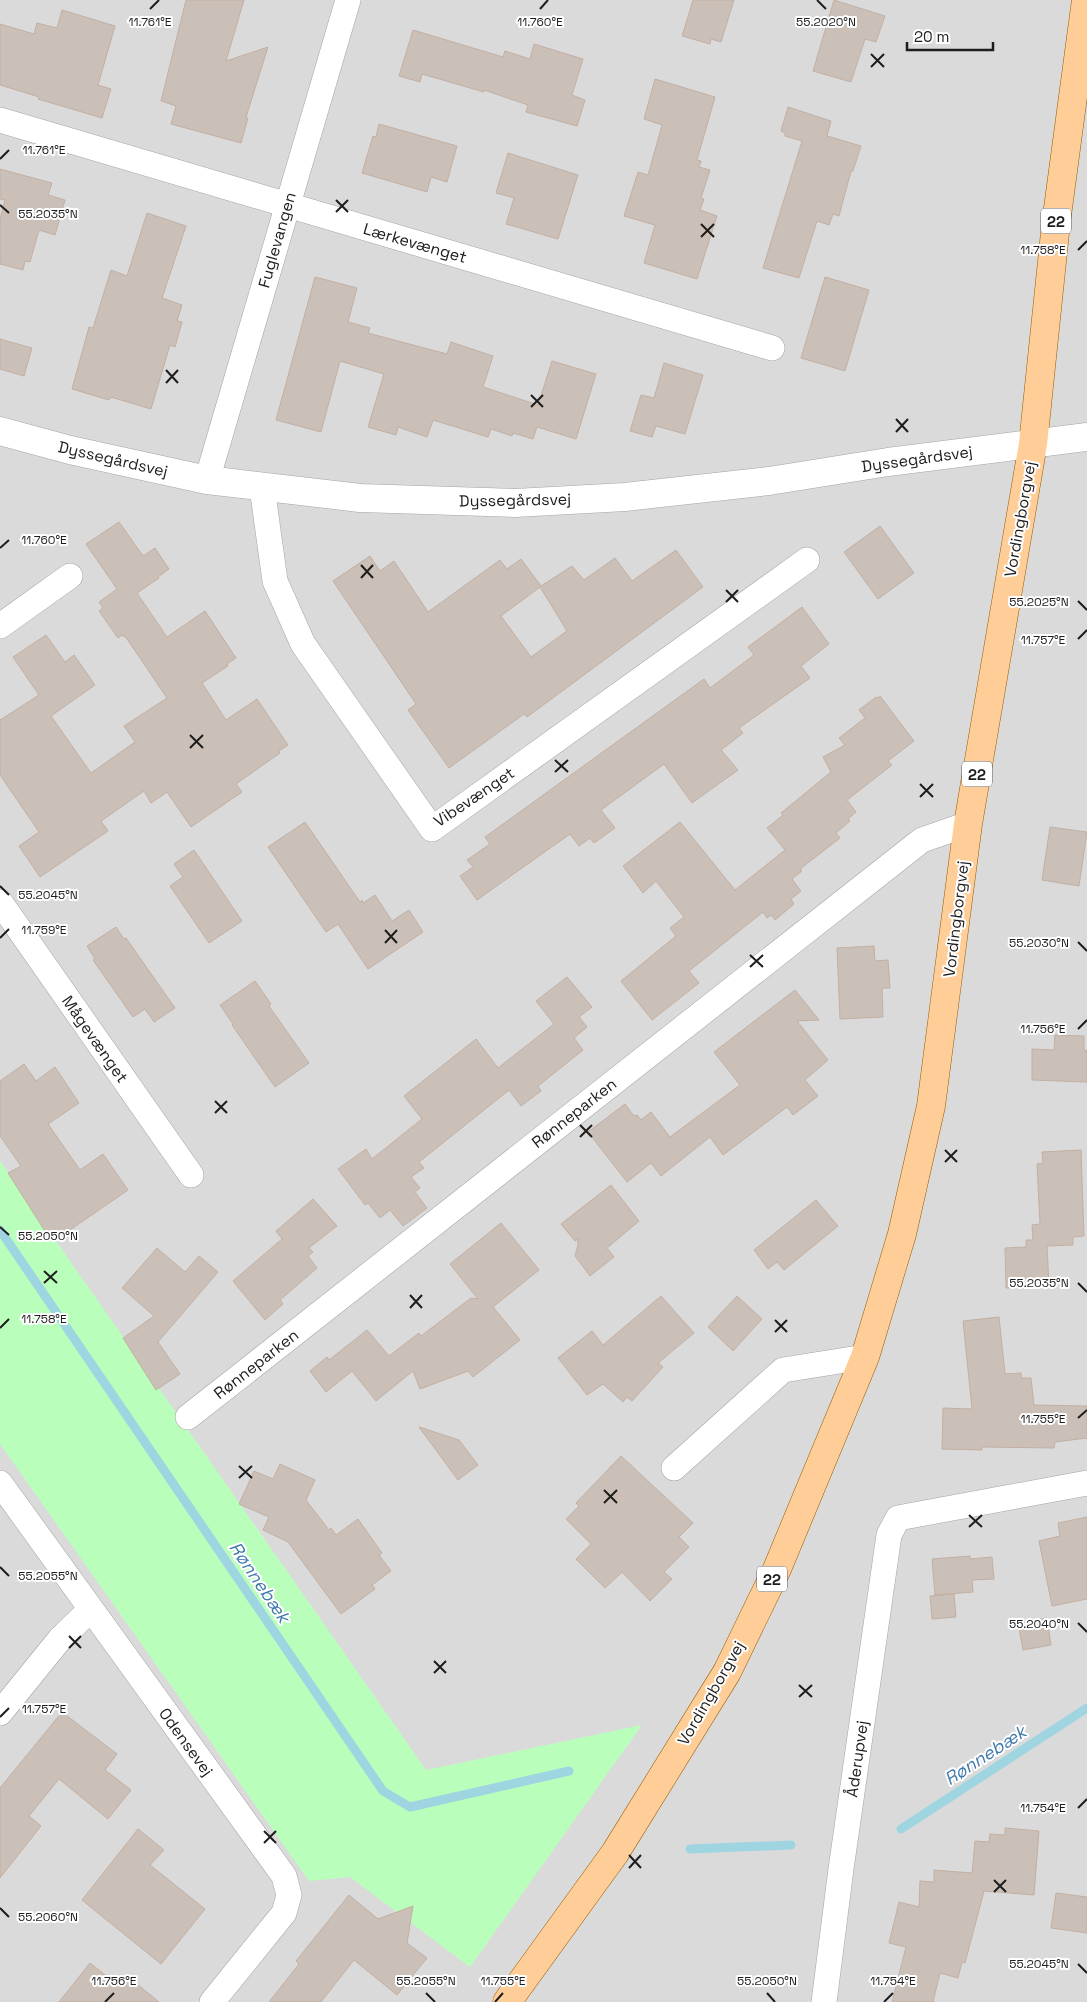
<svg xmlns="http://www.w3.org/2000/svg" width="1087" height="2002" viewBox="0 0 1087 2002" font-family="'Space Grotesk',sans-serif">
<rect width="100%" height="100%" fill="#efeae1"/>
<path fill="#dbdada" d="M0,0h1087v2002h-1087z"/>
<path fill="#bafebc" d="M0,1161l426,609 216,-45 -172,242 -120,-90 -41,4 -309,-437z"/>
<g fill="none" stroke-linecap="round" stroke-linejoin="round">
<path stroke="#9ed5e1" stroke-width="9" d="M0,1230l383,561 27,16 159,-36
M901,1829l186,-121
M690,1849l101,-4"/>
</g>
<path fill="#cbc0b7" stroke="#c2afa3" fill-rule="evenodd" d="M186,0h58l-18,61 42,-14 -22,70 2,1 -7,25 -70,-19 5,-18 -15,-5z
M693,0h41l-13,42 -10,-3 -1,5 -28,-8z
M834,0l51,16 -9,26 -11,-3 -14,43 -38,-11z
M62,10l53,16 -17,59 13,4 -9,29 -64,-19 1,-2 -39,-12v-61l34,10 3,-11 20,5z
M413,30l90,27 2,-6 25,8 4,-15 49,15 -11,36 13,5 -8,26 -51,-14 2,-7 -44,-15v2l-62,-18 -2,8 -21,-6z
M655,79l60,18 -18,63 4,1 -2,6 11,3 -9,28 3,1 -4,11 17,6 -20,63 -53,-16 11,-38 -31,-9 14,-44 10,3 14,-50 -18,-6z
M788,107l43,14 -4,15 34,10 -8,25h-2l-12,45 -6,-2 -4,11 -12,-4 -18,57 -36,-10 39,-127 -17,-5v-3l-4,-2z
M379,124l78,22 -10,36 -16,-5 -4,15 -65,-19 11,-37 3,1z
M508,153l70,22 -20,64 -52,-15 8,-26 -18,-5z
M0,169l52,14 -4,12 17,5 -10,35 -16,-5 -9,32 -5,-1 -2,9 -23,-6v-45l5,-19 -5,-1z
M147,213l39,13 -24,72 20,7 -5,16 5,1 -7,25 -5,-2 -19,64 -40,-12 -2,3 -37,-11 17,-62 4,1 18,-58 16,6z
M315,277l42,11 -9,34 22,6 -2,5 79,21 4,-12 42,14 -10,31 55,18 14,-44 44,13 -20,65 -39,-12 -4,12 -20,-6 -1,3 -21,-7 -3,8 -55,-17 -6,17 -29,-10 -2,8 -28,-8 16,-53 -44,-13 -19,71 -45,-12z
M825,277l44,13 -24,81 -44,-13z
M0,339l32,9 -8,28 -24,-7z
M664,363l39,12 -18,59 -29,-8 -4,11 -22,-6 11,-36 13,3z
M119,522l24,34 12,-8 14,21 -11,8 1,1 -22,15 30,44 38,-26 31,47 -9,6 1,2 -26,17 24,37 31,-21 31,46 -9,6 1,2 -44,31 6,8 -51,35 -24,-35 -16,11 -7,-12 -43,30 7,10 -68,46 -21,-31 20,-14 -39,-57v-55l39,-25 -26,-38 33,-22 19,27 9,-7 21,30 -44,31 40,57 44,-31 -11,-16 43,-28 -42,-62 -1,1 -2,-2 -4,3 -19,-27 4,-3 -4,-6 18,-13 -31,-45z
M880,526l34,47 -36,26 -34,-47z
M676,550l27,37 -176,130 -3,-3 -75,54 -41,-58 8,-6 -83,-123 37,-25 10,15 14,-10 34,51 72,-52 7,9 14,-10 20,27 31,-20 12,14 31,-22 17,23zM540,587l27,44 -36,26 -30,-41z
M802,607l27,37 -28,22 9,12 -71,50 4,5 -22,17 17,20 -46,33 -28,-39 -63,46 14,18 -21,15 -4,-5 -11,8 -9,-12 -93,66 -17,-24 13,-9 -6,-7 23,-16 -5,-7 219,-158 6,9 44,-33 -6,-8z
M880,696l34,45 -26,20 4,4 -45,35 9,12 -8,7 2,2 -14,12 4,5 -40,31 2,2 -10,8 9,12 -10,8 3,5 -19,16 -4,-5 -4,3 -4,-6 -74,59 10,12 -47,37 -31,-39 55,-45 -6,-8 14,-11 -28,-36 -13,12 -20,-27 57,-44 55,68 50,-40 -18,-22 16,-13 -2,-2 50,-41 -8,-15 22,-12 -6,-7 26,-20 -6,-8 17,-13 2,1z
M305,822l55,80 2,-2 1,3 12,-8 17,26 17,-11 14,22 -55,37 -30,-45 -12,8 -58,-85z
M1050,827l37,5 -8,54 -37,-6z
M194,850l48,71 -33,22 -39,-57 13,-9 -9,-13z
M116,927l8,12 2,-1 49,70 -21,14 -9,-13 -12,8 -40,-57 2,-1 -8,-13z
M874,946l1,15 13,-1 2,28h-8l1,29 -43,2 -3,-71z
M567,977l25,30 -13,10 8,10 -13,11 9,12 -45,36 3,5 -20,15 -12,-16 -90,72 5,6 -13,9 9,11 -5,4 12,16 -24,18 -13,-16 -10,8 -12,-15 -3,2 -27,-36 28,-20 6,10 50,-40 -18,-23 72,-57 22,29 56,-44 -18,-23z
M255,981l16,23 -2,2 40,57 -34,24 -43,-62 1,-1 -13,-19z
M795,990l24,30 -22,1 31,39 -23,20 13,16 -25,19 -6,-8 -64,48 -13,-18 -49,39 -10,-13 -24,19 -39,-50 37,-28 9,12 3,-1 4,5 10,-8 19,25 70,-52 -26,-33z
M1055,1035l29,1v14l3,1v31l-55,-2v-31l22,1z
M24,1064l12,17 19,-14 24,36 -31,21 32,46 23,-16 25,36 -64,44 -2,-3 -12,8 -42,-66 13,-7 -21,-30v-55z
M1081,1150l3,86 -11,1v8l-26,1 2,40 -43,2 -1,-40 21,-1v-7h7l-1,-15 8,-1 -3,-60 6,-1 -1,-11z
M611,1185l28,36 -32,27 7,9 -24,19 -15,-20 3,-11v-6l-3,2 -14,-17z
M313,1199l24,27 -28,22 4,4 -5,4 9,12 -37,32 3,4 -18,16 -32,-39 49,-42 -6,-8z
M816,1200l22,26 -54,44 -7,-8 -9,7 -14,-19z
M501,1223l38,47 -46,37 27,33 -47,37 -5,-6 -48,18 -7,-18 -37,30 -24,-30 -26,21 -16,-21 17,-14 2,3 38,-30 22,26 30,-23 2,3 50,-38 7,1 -28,-35z
M157,1248l28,24 14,-16 19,16 -60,70 22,32 -24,16 -33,-52 31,-22 -32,-28z
M661,1296l33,37 -36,30 5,4 -31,34 -5,-4 -4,5 -20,-18 -16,11 -29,-37 34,-27 11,14z
M737,1296l25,23 -29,32 -25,-24z
M999,1317l6,57 16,-1v5h10l3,27 53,1v32l-32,4 -1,6 -72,-1v3l-40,-1 1,-41 29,1 -9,-88z
M419,1427l40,13 19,25 -20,15z
M621,1456l72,67 -14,14 10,10 -25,25 8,7 -22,22 -28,-29 -17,16 -29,-29 15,-15 -25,-25 13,-13 -3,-3z
M280,1464l35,16 -9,20 23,30 2,-2 5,7 22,-16 24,34 -3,2 12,16 -19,14 3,4 -34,25 -53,-72 -25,-12 6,-13 -30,-13 15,-33 19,8z
M1087,1517v82l-35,7 -13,-65 21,-5 -2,-13z
M970,1556v3l22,-2 2,22 -22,1 1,12 -38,3 -3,-36z
M954,1594l2,23 -24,2 -2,-23z
M1047,1618l4,27 -28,5 -5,-27z
M62,1712l55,42 -12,16 26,20 -23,29 -49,-40 -30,37 12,10 -41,52v-90z
M1005,1828l34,3 -5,64 -50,-4 -19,72 -3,-1 -4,16 -18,-5 -7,29h-41l14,-55 -17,-4 10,-41 20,5 1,-26 14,1v-12l38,3 3,-32 14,1 1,-8 15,1z
M138,1829l26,21 -14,15 55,44 -44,55 -79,-64z
M1056,1893l31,4v36l-36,-5z
M349,1895l29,24 35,-13 -6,37 20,15 -30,37 -43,-35 -33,42h-52l30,-38 -3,-3z
M90,1963l28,22 8,-10 33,27h-100z"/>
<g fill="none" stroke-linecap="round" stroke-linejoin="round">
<defs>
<path id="minor" d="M0,120l772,228
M207,480l141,-480
M262,487l13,94 28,63 129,185 375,-269
M0,626l70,-50
M0,902l191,273
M188,1417l734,-577 46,-16
M674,1468l109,-98 82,-13
M0,1483l284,393 5,19 -5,18 -72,89
M0,1713l60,-74 30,-29
M824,2002l17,-133 48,-334 9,-17 189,-35"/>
<path id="tertiary" d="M0,431l70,19 137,30 153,18 155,5 110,-6 144,-16 119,-19 199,-25"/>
<path id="primary" d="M507,2002l108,-149 112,-181 50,-103 88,-212 37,-123 29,-128 37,-282 65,-380 23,-221 30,-223"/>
</defs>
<use href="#minor" stroke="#a4a4a4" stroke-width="26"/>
<use href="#tertiary" stroke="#a4a4a4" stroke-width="29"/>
<use href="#primary" stroke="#965d00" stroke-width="29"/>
<use href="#minor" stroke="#fff" stroke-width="25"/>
<use href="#tertiary" stroke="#fff" stroke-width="28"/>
<use href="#primary" stroke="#ffcd97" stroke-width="28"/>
</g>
<path fill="none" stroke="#1d1d1d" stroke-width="2" d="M817,0l9,9M150,9l9,-9M540,9l8,-9M871,54l13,13M871,67l13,-13M0,159l9,-9M336,200l12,12M0,205l9,8M336,212l12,-12M701,224l13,13M701,237l13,-13M1078,250l9,-9M166,370l12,13M166,383l12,-13M531,395l12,12M531,407l12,-12M896,419l12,13M896,432l12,-13M0,548l9,-8M361,565l12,13M361,578l12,-13M726,590l12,12M1078,601l9,9M726,602l12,-12M1078,639l9,-9M190,735l13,13M190,748l13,-13M555,760l13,12M555,772l13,-12M920,784l13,13M920,797l13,-13M0,886l9,9M385,930l12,13M0,938l9,-9M1078,942l9,9M385,943l12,-13M750,955l13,12M750,967l13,-12M1078,1029l9,-9M215,1101l12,12M215,1113l12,-12M580,1125l12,12M580,1137l12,-12M945,1150l12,12M945,1162l12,-12M0,1227l9,8M44,1271l13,12M44,1283l13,-12M1078,1283l9,9M410,1295l12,13M410,1308l12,-13M775,1320l12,12M0,1328l9,-9M775,1332l12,-12M1078,1418l9,-8M239,1466l13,12M239,1478l13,-12M604,1490l13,13M604,1503l13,-13M969,1515l13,12M969,1527l13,-12M0,1567l9,9M1078,1623l9,9M69,1636l12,12M69,1648l12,-12M434,1661l12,12M434,1673l12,-12M799,1685l13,12M799,1697l13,-12M0,1717l9,-9M1078,1808l9,-9M264,1831l12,12M264,1843l12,-12M629,1855l12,13M629,1868l12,-13M994,1880l12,12M994,1892l12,-12M0,1908l9,9M1078,1964l9,9M426,1993l9,9M767,1993l8,9M105,2002l9,-9M495,2002l8,-9M884,2002l9,-9"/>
<g text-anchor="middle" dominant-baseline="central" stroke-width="4" stroke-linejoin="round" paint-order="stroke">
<g fill="#fff" stroke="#616161" stroke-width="1">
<rect x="1041" y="208.5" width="30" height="25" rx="4"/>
<rect x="962" y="761.5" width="30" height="25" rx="4"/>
<rect x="757" y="1566.5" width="30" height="25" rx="4"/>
</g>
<g font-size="15" font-weight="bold" fill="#1d1d1d">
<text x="1056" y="221">22</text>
<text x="977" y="774">22</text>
<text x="772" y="1579">22</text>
</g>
<g font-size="16" fill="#1d1d1d" stroke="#fff">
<text transform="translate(277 240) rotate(-74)">Fuglevangen</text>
<text transform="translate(415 243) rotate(16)">Lærkevænget</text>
<text transform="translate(113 459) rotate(13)">Dyssegårdsvej</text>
<text transform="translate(917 459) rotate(-8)">Dyssegårdsvej</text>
<text transform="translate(515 500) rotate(-1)">Dyssegårdsvej</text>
<text transform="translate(1020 519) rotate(-80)">Vordingborgvej</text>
<text transform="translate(474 797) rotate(-34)">Vibevænget</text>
<text transform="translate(956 919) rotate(-83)">Vordingborgvej</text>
<text transform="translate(95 1039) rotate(55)">Mågevænget</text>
<text transform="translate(574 1113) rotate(-38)">Rønneparken</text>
<text transform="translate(256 1364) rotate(-38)">Rønneparken</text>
<text transform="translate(711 1693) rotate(-60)">Vordingborgvej</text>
<text transform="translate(186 1742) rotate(54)">Odensevej</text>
<text transform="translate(857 1759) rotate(-82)">Åderupvej</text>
</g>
<g font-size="18" font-style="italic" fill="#407aac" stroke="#fff">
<text transform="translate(260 1582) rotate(56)">Rønnebæk</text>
<text transform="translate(985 1755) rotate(-33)">Rønnebæk</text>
</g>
</g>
<g font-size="12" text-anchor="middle" fill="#1d1d1d" stroke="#fff" stroke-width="4" stroke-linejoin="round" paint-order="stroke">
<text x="150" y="26">11.761°E</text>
<text x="540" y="26">11.760°E</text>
<text x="826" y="26">55.2020°N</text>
<text x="44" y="154">11.761°E</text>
<text x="48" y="218">55.2035°N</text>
<text x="1043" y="254">11.758°E</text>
<text x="44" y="544">11.760°E</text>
<text x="1039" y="606">55.2025°N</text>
<text x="1043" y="644">11.757°E</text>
<text x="48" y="899">55.2045°N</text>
<text x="44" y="934">11.759°E</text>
<text x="1039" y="947">55.2030°N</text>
<text x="1043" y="1033">11.756°E</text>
<text x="48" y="1240">55.2050°N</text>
<text x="1039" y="1287">55.2035°N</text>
<text x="44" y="1323">11.758°E</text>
<text x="1043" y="1423">11.755°E</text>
<text x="48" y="1580">55.2055°N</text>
<text x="1039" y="1628">55.2040°N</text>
<text x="44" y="1713">11.757°E</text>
<text x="1043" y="1812">11.754°E</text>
<text x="48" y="1921">55.2060°N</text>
<text x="1039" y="1968">55.2045°N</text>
<text x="114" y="1985">11.756°E</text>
<text x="426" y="1985">55.2055°N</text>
<text x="503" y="1985">11.755°E</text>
<text x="767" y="1985">55.2050°N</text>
<text x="893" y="1985">11.754°E</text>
</g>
<path d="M907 42v8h86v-8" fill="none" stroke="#1d1d1d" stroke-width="2.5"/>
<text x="914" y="42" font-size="15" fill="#1d1d1d" stroke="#ffffff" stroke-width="4" paint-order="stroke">20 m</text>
</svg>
